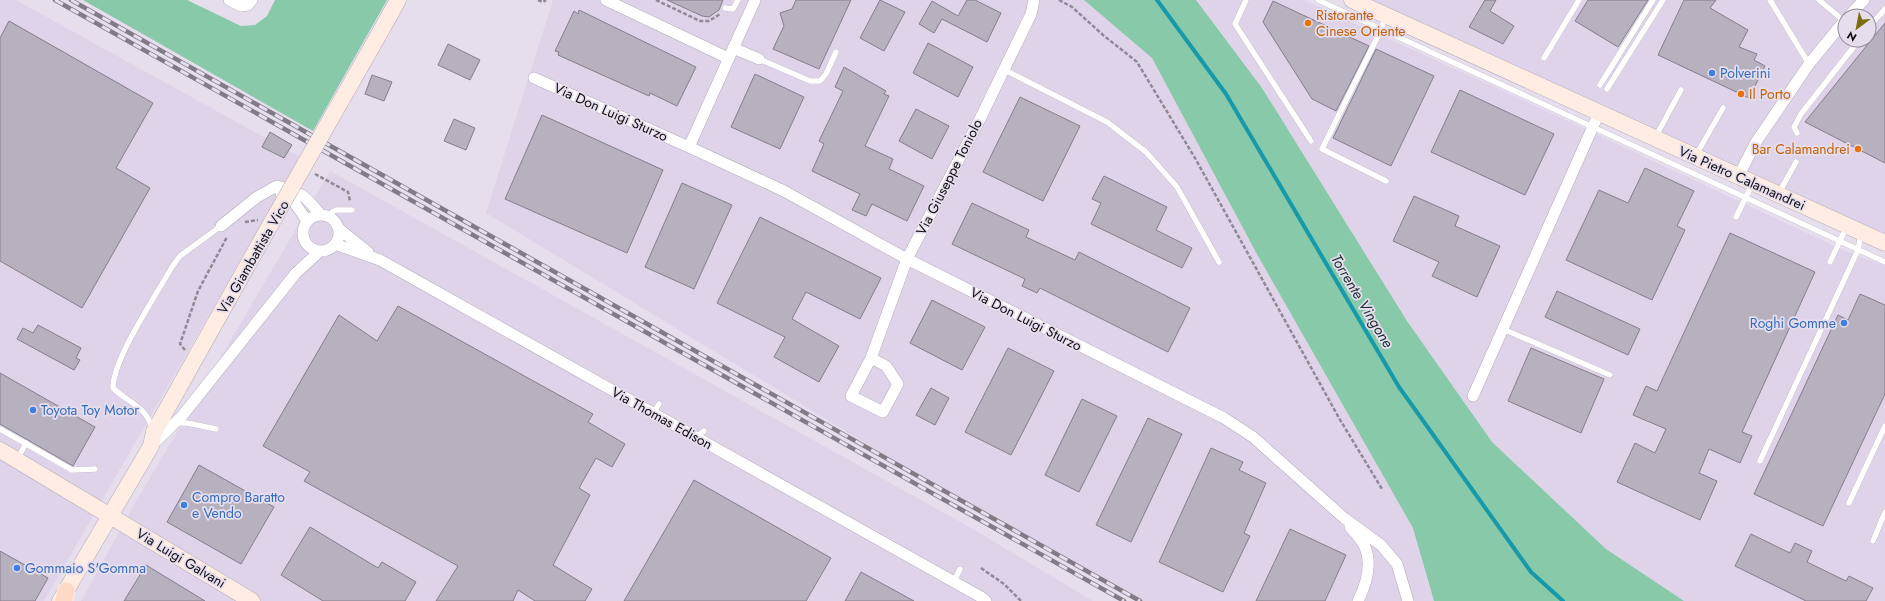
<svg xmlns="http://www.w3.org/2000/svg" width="1885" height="601" viewBox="0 0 1885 601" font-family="Jost,sans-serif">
<rect width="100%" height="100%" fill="#e6deed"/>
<path fill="#ded3e9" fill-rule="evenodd" d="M0,0h16l284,157 -256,444h-44z
M553,0h531l68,58 262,470 20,73h-294l-192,-108 -462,-280z
M1196,0h108l271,124 268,126 42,16v335h-201l-78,-52 -114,-107 -85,-121 -145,-233z
M1352,0h533v243zM1845,16h24v24h-24z
M330,171l643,358 120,72h-1012l53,-96z"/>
<path fill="#87c9a9" d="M83,0h104l54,26 14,-1 12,-9 8,-16h112l-74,131z
M1084,0h112l66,88 145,233 85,121 114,107 78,52h-250l-21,-73 -155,-272 -106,-198z"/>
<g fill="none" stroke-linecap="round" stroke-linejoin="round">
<path stroke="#169aa9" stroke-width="4" d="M1157,0l69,94 173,293 132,185 32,29"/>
</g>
<path fill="#b7b0be" stroke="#847e8b" d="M667,0h56l-4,10 -10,7 -7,-1z
M796,0h55l-32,69 -46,-20 11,-23 -4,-13 12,-4z
M880,0l25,12 -21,39 -24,-13z
M967,0h8l26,13 -14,29 -45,-23 -8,14 -15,-9 13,-23 26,15z
M1485,0h11l-6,11 24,15 -11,18 -34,-17z
M1588,0h60l-30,47 -43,-26z
M1684,0h32l-6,8 38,22 -9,17 18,7 -3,6 11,6 -16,32 -91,-43z
M1273,1l96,45 -33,65 -24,-12 -49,-77z
M579,10l117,57 -19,39 -27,-13 -1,3 -91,-41 1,-3 -4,-1 19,-40 4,3z
M9,21l144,82 -37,65 34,20 -68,120 -82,-47v-223z
M1885,23v140l-80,-41z
M928,43l45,24 -15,30 -45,-24z
M448,44l32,16 -10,20 -32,-15z
M1376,49l58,27 -43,90 -58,-28z
M844,67l42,24 -2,3 5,2 -24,50 28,13 -4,10 35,17 -17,35 -35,-17 -6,12 -14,-6 8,-16 -48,-23 12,-27 -5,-3 24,-50 -8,-4z
M755,74l49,23 -24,52 -49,-22z
M372,75l20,7 -8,19 -19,-7z
M1460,90l94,44 -29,61 -94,-43z
M1020,97l60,29 -37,75 -60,-29z
M916,109l33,17 -17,33 -33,-18z
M542,115l121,55 -36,83 -122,-54z
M454,119l21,9 -9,22 -22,-9z
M270,132l22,13 -8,13 -22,-11z
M1645,168l49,23 -17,35 8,4 -33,70 -86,-40 33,-70 29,13z
M1104,176l63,31 -11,23 36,18 -10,20 -91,-44 10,-21 -9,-4z
M682,183l50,22 -38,84 -49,-22z
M1414,196l45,20 -4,10 45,20 -23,51 -45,-21 7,-14 -46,-21z
M972,203l57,27 -3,7 49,23 4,-8 111,56 -22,44 -128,-64 -3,5 -15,-7 3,-7 -73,-35z
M760,217l121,61 -21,41 -54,-27 -14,27 47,27 -20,36 -45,-25 11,-20 -68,-34z
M1730,233l85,39 -73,160 10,4 -12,27 -31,-14 -10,24 18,8 -17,39 -83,-38 18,-39 20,10 11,-24 -33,-14 13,-29 11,5z
M1557,291l83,38 -12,26 -83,-38z
M1860,294l25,11v89l-62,132 -69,-32 84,-179 10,5z
M932,300l53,27 -23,43 -52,-27z
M398,306l195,108 -5,8 37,22 -13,23 -16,-9 -17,30 11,7 -37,70 39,24 -7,12h-50l-17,-11 -5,11h-77l22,-35 -154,-85 6,-9 -47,-26 76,-131 38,26z
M38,325l43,23 -5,10 4,2 -6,10 -57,-31 6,-11 10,5z
M1008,348l46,23 -43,84 -46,-23z
M1531,348l73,31 -23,54 -73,-32z
M0,373l95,54 -22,39 -73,-42z
M931,388l18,10 -14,27 -19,-10z
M1082,399l35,17 -38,76 -34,-17z
M1148,418l34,16 -51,108 -35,-17z
M1211,448l32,14 -4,8 27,13 -22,50 6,3 -27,56 -64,-30z
M199,465l75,42 -33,57 -74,-42z
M694,480l137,78 -25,43h-182z
M310,527l68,41 4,-6 34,20 -11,19h-82l-42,-26z
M1290,529l56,26 -21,46h-69z
M1751,534l39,19 5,-10 17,8 -5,11 39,19 3,-5 24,12 -7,13h-60l-71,-35z
M0,551l48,27 -13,23h-35z
M146,565l59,36h-81z
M861,572l53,29h-69z"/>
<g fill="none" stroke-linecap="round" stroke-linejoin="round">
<defs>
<path id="lane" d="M1246,0l-11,24 76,117
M1318,0l567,262
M1770,0l39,64
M1819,0l25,21
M725,8l8,1 5,-9
M1385,18l-6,16 -57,115 64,32
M1869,27l16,-18
M1544,58l35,-58
M759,59l51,22h10l6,-7 10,-22
M1003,69l104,53 39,30 31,35 42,75
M1600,85l53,-85
M1607,89l56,-89
M1797,133l-3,-6 7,-13 58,-74
M1656,136l25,-46
M1696,155l27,-47
M1779,193l17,-31
M326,216l10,-6h16
M1736,217l17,-34
M1830,262l16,-34
M1503,329l107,46
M653,413l6,-9
M176,423h11l29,6
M152,428c-6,-22 -25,-26 -39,-40 0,-29 43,-93 59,-121l8,-11 41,-30
M0,429l72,41 23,-1
M696,437l8,-6
M18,458l8,-15
M1760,461l98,-211 3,-16
M1849,503l36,-77
M1873,541l12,-29
M954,581l6,-12"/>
<path id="street" d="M229,0l12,6 7,-1 4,-5
M606,0l122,58
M755,0l-66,147 95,44 123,68 317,159 29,19 91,81 37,27 16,19 11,37
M1849,16l15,-16
M733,48l26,11
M534,78l155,69
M1738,177l18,-35 53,-78 36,-44
M281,194l13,8 13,19
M303 233a18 18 0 1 1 36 0a18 18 0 1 1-36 0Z
M221,226l36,-29 20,-11c25,6 28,10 44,29
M338,228l30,24
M335,244l45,16 601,337 5,4
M871,358l15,8 12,18 -15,28 -32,-16 20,-38 36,-99 72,-138 52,-107 3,-14
M1473,396l126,-283
M151,446l31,-30 114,-143 24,-22
M1350,527c5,6 12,13 15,20 7,17 1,38 -7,54"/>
<path id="secondary" d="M1352,0l533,243
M378,36l20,-36
M0,450l252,151
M60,601l91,-155 3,-14 102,-182"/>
<path id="primary" d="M64,601l2,-10"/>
</defs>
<use href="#lane" stroke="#b2abb9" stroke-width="6"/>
<use href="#street" stroke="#b2abb9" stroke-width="12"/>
<use href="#secondary" stroke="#b2abb9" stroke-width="17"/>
<use href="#primary" stroke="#fff" stroke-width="18"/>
<path stroke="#8f8994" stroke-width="2.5" stroke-dasharray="4 2" stroke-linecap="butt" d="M538,0l5,2 3,-2
M656,0l44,21h9l11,-7
M1059,0l13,7 31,28 34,27 58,96 144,260 43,71
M315,174l33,18 2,9
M245,222l13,-2
M185,350l-5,-6 18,-53 29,-54
M981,568l23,16 17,17"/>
<use href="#lane" stroke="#fff" stroke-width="5.5"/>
<use href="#street" stroke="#fff" stroke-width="11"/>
<use href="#secondary" stroke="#ffece2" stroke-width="16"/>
<use href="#primary" stroke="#fed9c5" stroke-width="17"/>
<defs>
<path id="rail" d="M55,0l1069,601
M71,0l1069,601"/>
</defs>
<use href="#rail" stroke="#807b85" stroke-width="4.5"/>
<use href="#rail" stroke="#e6deed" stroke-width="3" stroke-dasharray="9" stroke-linecap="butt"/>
<defs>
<path id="secondary-bridge" d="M256,250l122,-214"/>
</defs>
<use href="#secondary-bridge" stroke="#b2abb9" stroke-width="17" stroke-linecap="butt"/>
<use href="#secondary-bridge" stroke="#ffece2" stroke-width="16"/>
</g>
<g fill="#e8710a" stroke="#e6deed" stroke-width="1.5">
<circle cx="1308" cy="23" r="4"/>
<circle cx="1741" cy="94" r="4"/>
<circle cx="1858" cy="149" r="4"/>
</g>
<g fill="#3f7fe0" stroke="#e6deed" stroke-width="1.5">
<circle cx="1712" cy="73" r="4"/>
<circle cx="1844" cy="323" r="4"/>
<circle cx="33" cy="410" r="4"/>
<circle cx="184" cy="505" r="4"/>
<circle cx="17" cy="568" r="4"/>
</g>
<g text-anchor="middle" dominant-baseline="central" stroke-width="3.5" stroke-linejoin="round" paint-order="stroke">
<g font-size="14" fill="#c56008" stroke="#e6deed" text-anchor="start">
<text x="1316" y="15">Ristorante<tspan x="1316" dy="16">Cinese Oriente</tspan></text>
<text x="1749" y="94">Il Porto</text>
<text x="1850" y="149" text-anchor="end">Bar Calamandrei</text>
</g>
<g font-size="14" fill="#366cbe" stroke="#e6deed" text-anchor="start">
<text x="1720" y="73">Polverini</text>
<text x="1836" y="323" text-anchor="end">Roghi Gomme</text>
<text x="41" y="410">Toyota Toy Motor</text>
<text x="192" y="497">Compro Baratto<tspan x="192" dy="16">e Vendo</tspan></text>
<text x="25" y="568">Gommaio S'Gomma</text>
</g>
<g font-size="14" fill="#110e13" stroke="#e6deed">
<text transform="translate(611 112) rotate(24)">Via Don Luigi Sturzo</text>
<text transform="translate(949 177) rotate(-63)">Via Giuseppe Toniolo</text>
<text transform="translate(1742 178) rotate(24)">Via Pietro Calamandrei</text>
<text transform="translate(253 257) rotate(-60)">Via Giambattista Vico</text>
<text transform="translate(1026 319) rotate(27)">Via Don Luigi Sturzo</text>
<text transform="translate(662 418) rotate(29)">Via Thomas Edison</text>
<text transform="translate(181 558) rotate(31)">Via Luigi Galvani</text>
</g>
<g font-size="15" font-style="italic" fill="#1d3134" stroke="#e6deed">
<text transform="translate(1362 301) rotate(59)">Torrente Vingone</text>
</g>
</g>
<g transform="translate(1857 28) rotate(212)"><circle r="19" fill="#e6deed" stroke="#918b96"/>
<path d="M0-3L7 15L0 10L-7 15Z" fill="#7a6e0b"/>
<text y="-6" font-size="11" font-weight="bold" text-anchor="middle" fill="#110e13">N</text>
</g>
</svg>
